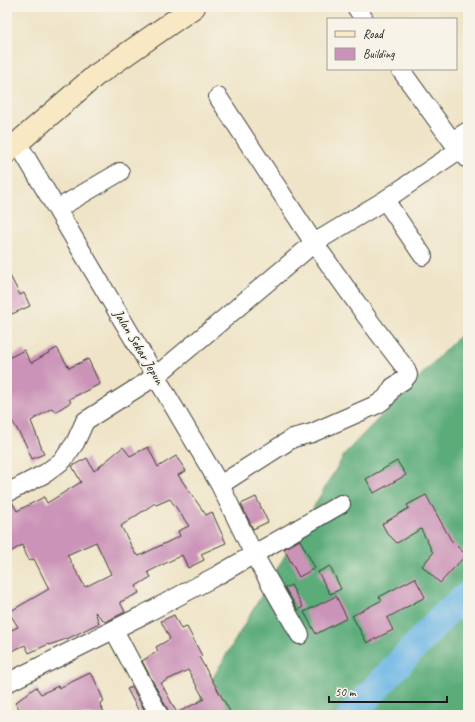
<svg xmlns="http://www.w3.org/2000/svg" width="475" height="722" viewBox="0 0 475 722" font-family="Caveat,sans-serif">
<rect width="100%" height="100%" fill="#f7f3e8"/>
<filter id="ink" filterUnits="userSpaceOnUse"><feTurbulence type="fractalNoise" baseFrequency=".025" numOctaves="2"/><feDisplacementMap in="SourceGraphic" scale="8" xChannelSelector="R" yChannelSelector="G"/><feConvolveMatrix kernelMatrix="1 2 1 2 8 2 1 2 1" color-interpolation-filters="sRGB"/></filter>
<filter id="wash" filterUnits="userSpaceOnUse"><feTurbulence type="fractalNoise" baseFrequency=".012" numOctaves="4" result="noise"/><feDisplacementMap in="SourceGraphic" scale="16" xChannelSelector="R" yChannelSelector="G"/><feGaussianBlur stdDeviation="0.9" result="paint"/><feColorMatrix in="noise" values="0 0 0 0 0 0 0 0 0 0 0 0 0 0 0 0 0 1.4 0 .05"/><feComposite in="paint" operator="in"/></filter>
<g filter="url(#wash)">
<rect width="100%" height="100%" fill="#efe4c7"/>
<path fill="#5cac7a" stroke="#3c644b" d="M468,327v383l-5,5h-272l155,-263z"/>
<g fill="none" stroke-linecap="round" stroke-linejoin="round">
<path stroke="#6cb6e4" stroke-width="28" d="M351,715l95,-102 22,-18"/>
</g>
<g id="blocks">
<path fill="#cb93b7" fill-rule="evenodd" d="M7,270l13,25 4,-2 6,13 -18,8 -5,-10z
M57,348l12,20 19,-9 12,25 -31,15 2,3 -16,10 -3,-4 -21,13 13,33 -12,5 -7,-16 -18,-31v-53l17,-9 7,13z
M123,447l7,9 18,-9 10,20 18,-11 10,15 -8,4 28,40 6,-3 14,31 -25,11 3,6 -16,8 -6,-13 -34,17 3,5 -15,9 3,7 -19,9 5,10 -20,10 -10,-10 4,11 -30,15 -20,7v-1l-20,9 -4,-8 -13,6 -5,-12v-7l11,-5 -9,-15 40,-23 -15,-30 -5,2 -7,-16 -15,9v-51l5,-1 5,9 27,-14 3,6 34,-21 -9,-16 15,-8 7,13zM170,499l19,27 -11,5 2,5 -41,20 -2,-2 -1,1 -15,-29 34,-23 1,2zM96,542l15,32 -26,13 -18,-32z
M397,461l9,14 -32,18 -8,-14z
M426,495l25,45 15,15 -26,28 -18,-17 11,-13 -12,-24 -24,14 -10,-10 -5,-9 27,-16 -2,-3z
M256,497l12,25 -15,7 -12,-25z
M300,540l15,28 -16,9 -15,-28z
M330,566l11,23 -11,5 -12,-22z
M415,578l10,19 -38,21 6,12 -26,13 -15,-27 30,-16 -3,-3z
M291,585l12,22 -5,3 -13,-22z
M336,596l11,22 -31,16 -12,-22z
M174,615l7,14 6,-2 15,29 -3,1 33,58h-63l-1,-5 -26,-49 16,-10 -2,-4 14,-8 -9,-18zM188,670l16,29 -27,14 -16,-30z
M90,673l2,3h1l11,25 -4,2 5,12h-81l-9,-12 21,-16 5,7 17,-8 1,2z
M132,687l15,28h-6l-14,-26z"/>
</g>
</g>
<g filter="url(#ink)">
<use href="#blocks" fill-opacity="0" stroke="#3c3a36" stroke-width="1"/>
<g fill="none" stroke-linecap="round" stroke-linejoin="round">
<defs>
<path id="minor" d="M356,7l8,12
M400,69l52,72 16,18
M218,97l96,146 57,80 35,46 2,6 -4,5 -11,7 -7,11 -8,6 -66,29 -19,5 -73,47
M452,141l16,-10
M17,142l203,343 34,70 46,80
M385,200l38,56
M57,209l63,-37
M7,493l39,-20 17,-13 12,-17 10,-22 71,-45 158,-133 71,-43 74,-50
M114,630l45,85
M7,683l134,-67 77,-41 123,-71"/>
<path id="secondary" d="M7,152l88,-76 99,-69"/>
</defs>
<use href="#minor" stroke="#3c3a36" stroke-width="20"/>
<use href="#secondary" stroke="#3c3a36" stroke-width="24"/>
<use href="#minor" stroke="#fff" stroke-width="18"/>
<use href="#secondary" stroke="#f8e8c3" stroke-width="22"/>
</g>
</g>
<g text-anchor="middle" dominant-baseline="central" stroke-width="3.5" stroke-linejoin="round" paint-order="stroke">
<g font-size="14" fill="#1c1c1c" stroke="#f7f3e8">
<text transform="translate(139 347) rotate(59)">Jalan Sekar Jepun</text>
</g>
</g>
<rect width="475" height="722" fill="none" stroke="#f7f3e8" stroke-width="24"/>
<rect x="327" y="18" width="130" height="52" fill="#f7f3e8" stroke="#9f9d96"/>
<rect x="335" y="31" width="20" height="6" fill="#f8e8c3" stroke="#9f9d96"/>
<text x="363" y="38" font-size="12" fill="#1c1c1c">Road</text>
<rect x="335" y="48" width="20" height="12" fill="#cb93b7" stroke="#9f9d96"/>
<text x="363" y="58" font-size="12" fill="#1c1c1c">Building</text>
<path d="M329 696v6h118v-6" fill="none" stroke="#1c1c1c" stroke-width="2"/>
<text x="335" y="696" font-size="12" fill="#1c1c1c" stroke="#f7f3e8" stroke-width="3" paint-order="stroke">50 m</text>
</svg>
